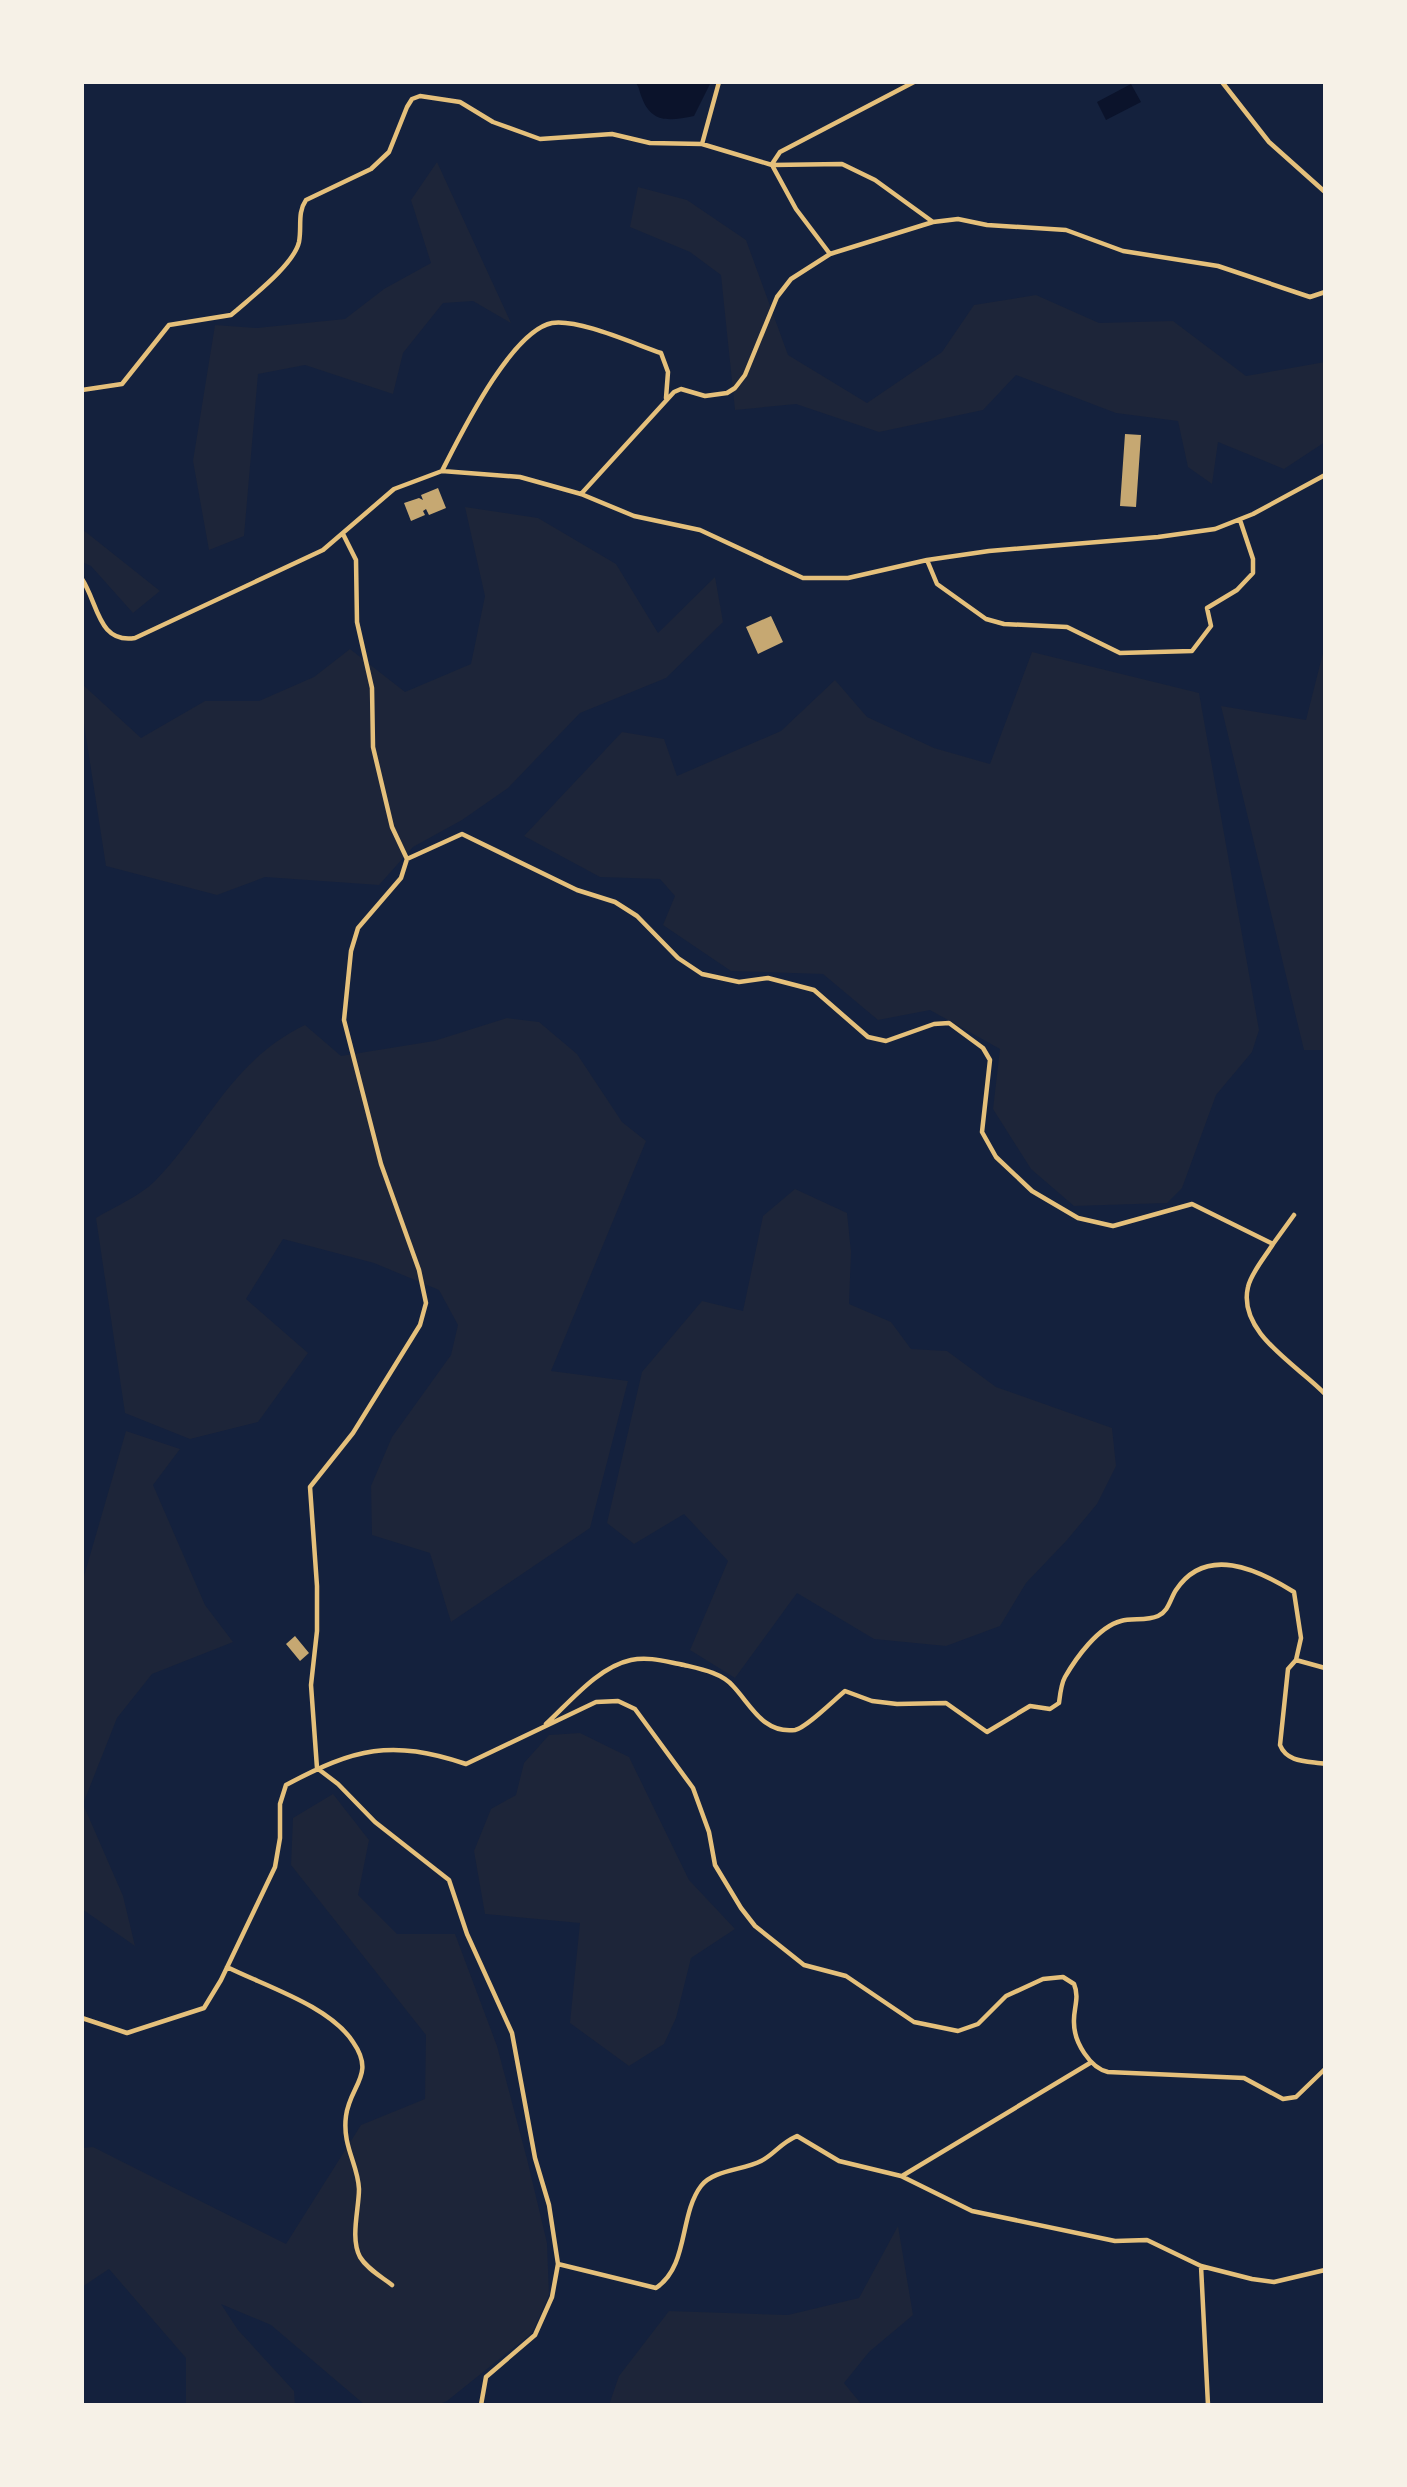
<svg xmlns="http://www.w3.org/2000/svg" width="1407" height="2487" viewBox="0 0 1407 2487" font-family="'Archivo Narrow',sans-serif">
<rect width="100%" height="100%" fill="#14213d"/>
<path fill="#1d2539" d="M437,162l74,161 -38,-22 -30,2 -40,50 -10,41 -88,-29 -47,9 -14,162 -35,14 -16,-89 22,-136 42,3 88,-9 39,-30 47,-26 -20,-63z
M638,187l49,13 59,40 42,115 79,48 75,-51 32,-47 62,-10 63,28 74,-2 73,55 79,-14v80l-41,27 -66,-27 -6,42 -24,-17 -10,-46 -62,-8 -100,-38 -33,35 -104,22 -83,-28 -61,6 -14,-135 -31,-23 -60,-25z
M465,507l73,11 78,46 42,69 57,-56 8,45 -57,56 -86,35 -72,75 -46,32 -49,27 -34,38 -114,-8 -48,18 -111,-29 -24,-155v-27l59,54 64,-37h54l55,-24 36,-28 55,43 66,-28 14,-68z
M82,529l78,62 -27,22 -42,-47 -9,-4z
M1325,645v405h-21l-83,-344 85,14z
M1032,652l167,41 60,337 -7,22 -36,43 -34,93 -15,15 -93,3 -43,-37 -38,-60 7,-60 -70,-39 -52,10 -55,-46 -92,-3 -68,-46 12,-29 -15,-17 -60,-2 -76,-41 98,-104 42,7 13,37 104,-45 54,-51 32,37 67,31 56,16z
M507,1018l32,4 38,32 45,68 24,19 -95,230 77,10 -38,147 -139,94 -21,-69 -58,-18 -1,-49 21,-49 59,-82 7,-30 -19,-35 -65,-27 -91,-24 -37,60 62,54 -50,69 -68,17 -65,-26 -29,-195c18,-11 44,-22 59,-37 54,-56 76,-120 150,-156l36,31 93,-15z
M795,1189l52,24 4,39 -2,52 42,18 20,27 36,2 49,36 116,41 4,38 -19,38 -30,36 -41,43 -26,43 -54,20 -72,-7 -77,-46 -62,85 -45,-28 38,-89 -44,-47 -50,30 -27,-21 35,-151 60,-71 41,10 20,-95z
M126,1431l54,18 -27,36 52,120 28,37 -81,32 -35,44 -34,86 40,92 12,50 -53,-37v-326z
M580,1733l49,24 60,123 46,49 -44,29 -15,60 -12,26 -35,22 -59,-43 10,-100 -95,-9 -11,-63 17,-42 25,-14 8,-32 25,-28z
M333,1794l36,46 -11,55 39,39h58l42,112 30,113 20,84 2,52 -17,38 -85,68 -9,4h-73l-94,-80 -50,-21 17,26 56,61 1,14h-109v-47l-77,-89 -27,18v-139l11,-1 193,97 75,-119 64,-26 1,-64 -135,-170 2,-47z
M898,2226l15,89 -44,37 -25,31 18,22h-253l10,-29 50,-65 119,4 71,-17z"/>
<path fill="#0b132b" d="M635,82h76l-17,34c-22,4 -42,9 -52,-18 -3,-7 -2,-10 -7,-16z
M1131,84l10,18 -35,18 -9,-18z"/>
<path fill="#c6a872" d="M1125,434l16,1 -5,72 -16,-1z
M438,488l8,20 -17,7 -3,-6 -3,2 2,4 -14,6 -7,-18 15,-5 4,2 -2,-5z
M771,616l12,26 -25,12 -12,-27z
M295,1636l14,17 -9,8 -14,-17z"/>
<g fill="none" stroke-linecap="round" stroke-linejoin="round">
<path stroke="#e5c07b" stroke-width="4.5" d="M1222,82l47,60 56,50
M702,144l17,-62
M772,164l8,-12 134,-70
M772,165l24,44 34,45
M82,390l40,-6 47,-59 62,-10 6,-5c17,-15 57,-46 62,-68 3,-15 -2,-29 7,-42l65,-31 18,-17 18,-45 5,-8 8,-3 40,6 33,20 47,17 72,-5 38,9 52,1 70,21 70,-1 33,16 58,42
M442,471c19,-37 69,-140 110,-148 28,-4 82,21 109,30l7,19 -2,26
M581,494l93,-102 7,-3 24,7 22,-3 8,-5 10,-13 32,-78 14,-18 39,-25 103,-32 25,-3 29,6 79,5 57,21 95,15 92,31 15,-5
M927,560l10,24 49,35 18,5 63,3 53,26 72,-2 19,-25 -4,-18 30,-18 16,-17v-14l-13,-39
M82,579c16,24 16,65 53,59l188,-88 71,-61 48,-18 78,6 61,17 53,22 66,14 103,48h45l79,-18 62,-9 169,-14 57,-8 38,-15 72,-39
M407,859l55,-25 115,56 38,12 22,14 41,42 24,16 37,8 29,-4 46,12 54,47 18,4 48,-17 15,-1 34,25 7,12 -8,72 14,25 36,34 46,27 35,8 79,-22 81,40c-8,13 -22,29 -25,43 -11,46 51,79 77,107
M1273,1244l21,-29
M1296,1660l-8,9 -8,76c7,18 28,16 45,19
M546,1724c24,-22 52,-57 85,-64 18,-4 36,2 53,5 17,4 38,8 49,21 18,19 30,48 62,44 11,-2 39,-30 50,-39l27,10 25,3 49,-1 41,29 43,-26 20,3 9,-6c1,-8 2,-19 6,-26 11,-19 33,-50 56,-56 11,-3 26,0 37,-5 11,-5 12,-17 18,-26 30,-45 81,-21 118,2l7,46 -5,22 29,8
M317,1768l-6,-83 6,-54v-45l-7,-99 43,-54 67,-108 6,-22 -7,-33 -38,-106 -37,-144 7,-69 7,-23 43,-50 6,-19 -15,-32 -19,-80 -1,-59 -15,-66 -1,-62 -13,-26
M317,1768l21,16 37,38 74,58 18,54 45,99 23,125 14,47 9,59 -6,33 -17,38 -49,42 -5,28
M227,1967c38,19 103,39 126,75 23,33 -3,43 -7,74 -4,30 12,48 13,73 0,20 -9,49 1,68 7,12 22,20 32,28
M82,2018l45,15 77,-25 17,-28 54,-113 5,-29v-34l6,-19c69,-37 105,-46 180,-21l130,-62 22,-1 17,8 58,79 16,44 6,33 26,43 14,18 49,39 42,11 68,46 44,9 20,-7 28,-28 37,-17 20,-2 11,7c6,14 -1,25 0,39 0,19 16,45 34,49l136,6 39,21 13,-2 29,-28
M902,2176l188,-113
M558,2264l98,24c33,-22 23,-73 45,-102 12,-16 43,-16 60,-25 14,-7 18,-17 36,-25l42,25 62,15 71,35 143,30 32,-1 54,26 51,13 22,3 51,-12
M1201,2266l7,139"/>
</g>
<rect width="1407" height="2487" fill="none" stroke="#f6f1e7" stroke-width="168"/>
</svg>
